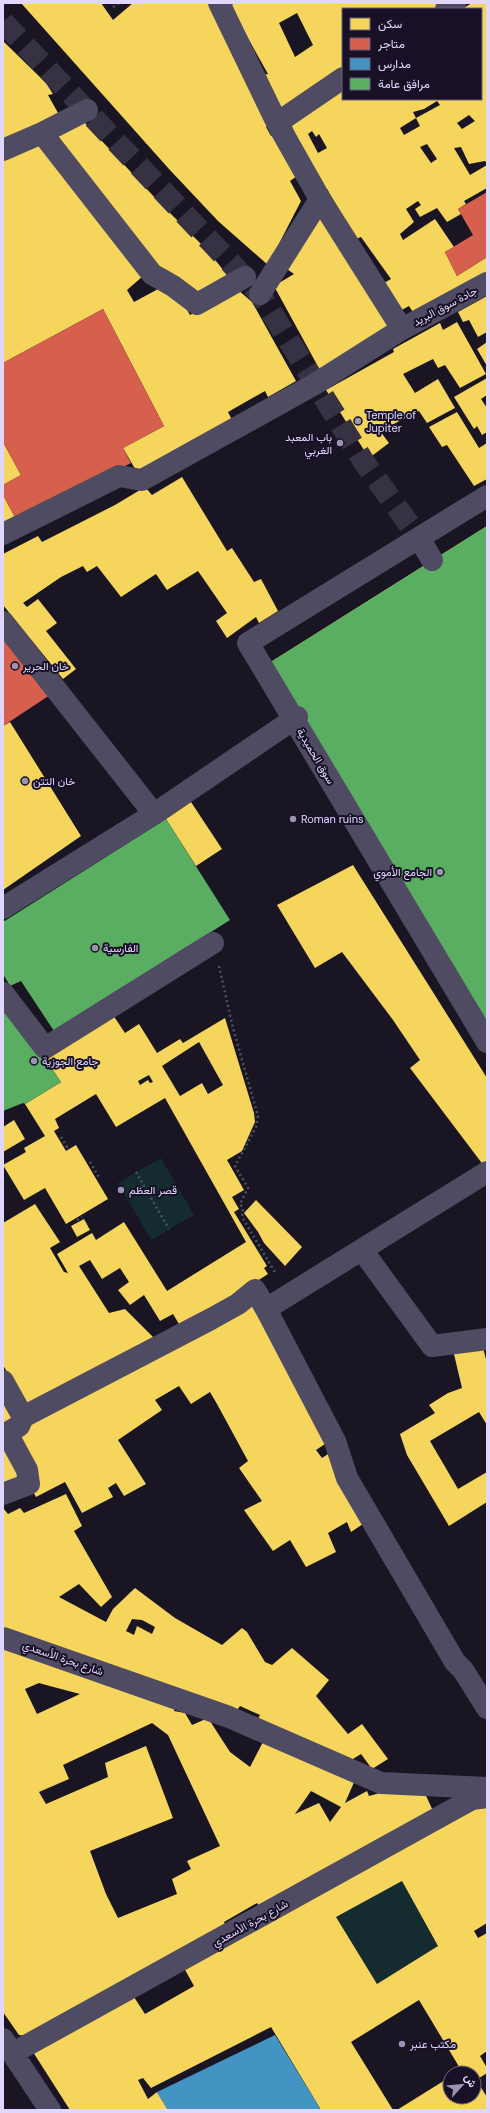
<svg xmlns="http://www.w3.org/2000/svg" width="490" height="2113" viewBox="0 0 490 2113" font-family="'DM Sans',Vazirmatn,sans-serif">
<rect width="100%" height="100%" fill="#191522"/>
<path fill="#142b2f" d="M161,1158l33,57 -43,25 -33,-57z
M402,1881l36,65 -61,38 -41,-67z"/>
<path fill="#f6d55c" fill-rule="evenodd" d="M21,3h80l12,17 20,-17h81l57,120 -5,4 5,9 6,-4 23,42 -10,7 11,20 -33,64 -50,-44 -49,-52z
M235,3h212l-9,6h-95v65l-62,39 -18,-38 5,-1 -38,-68zM297,13l16,32 -18,12 -16,-34z
M472,3h15v160l-2,-2 -16,3 -8,-17 -7,1 16,27 17,-10v23l-23,13 2,3 -8,5 3,5 -14,8 -10,-14 -17,9 -5,-8 6,-4 -3,-4 -12,8 8,13 -14,12 3,6 32,-21 19,28 -9,5 12,24 30,-19v20l-71,40 -7,-11 -9,5 -16,-28 7,-4 -30,-42 -5,2 -29,-50 -9,-3 -28,-64 53,-35v12h138v-90h-19zM437,101l3,4 -24,13 4,8 -16,9 -4,-7 16,-10 -3,-6 11,-3zM469,115l6,6 -13,8 -5,-6zM312,131l4,6 3,-3 8,14 -9,5 -10,-19zM427,144l10,15 -6,4 -11,-16z
M3,41l43,42 7,11 -5,1 14,25 10,-11 86,92 50,50 24,30 -31,16 -35,-22 -115,-142 -48,9z
M42,142l101,134 -16,14 7,12 26,-14 22,13 8,14 48,-25 14,12 44,79 -28,16 -3,-6 -37,21 4,8 -94,54 -15,-26 41,-22 -61,-117 -100,54v-203z
M319,209l76,119 -74,44 -47,-86 20,-12 -10,-7z
M487,296v36l-9,5 -9,-17 -6,2 -5,-10z
M457,322l29,52 -26,14 -15,-23 -7,3 -5,-9 -30,15 12,19 23,-14 17,29 -28,15 -8,-12 -39,20 9,12 -20,15 -43,-68 68,-38 -1,-3 47,-26 3,7z
M487,342v24l-10,-17z
M487,378v17l-6,4 6,9v24l-5,3 -5,-9 -3,3 -20,-32z
M457,412l22,36 8,-5v36l-13,7 -27,-41 -5,2 -13,-20z
M3,442l18,33 -18,10z
M182,477l45,74 5,-3 22,34 7,-3 17,32 -19,12 -3,-6 -29,21 -11,-17 11,-8 -29,-42 -31,19 -11,-16 -35,23 -24,-31 -10,6 -4,-6 -22,11 -38,26 4,4 11,-8 19,24 -11,8 30,38 -13,10 -60,-74v-51l35,-18 4,6 73,-37 30,-18 7,8z
M3,495l14,26 -14,6z
M487,526v93l-44,27 44,70v310l-221,-361z
M10,722l71,114 -78,54v-164z
M191,802l31,47 -26,17 -30,-47z
M353,865l134,213v86l-3,2 -74,-98 10,-8 -27,-40 -51,-68 -27,16 -38,-63z
M113,1015l12,18 14,-9 18,29 23,-14 3,4 42,-25 29,95 1,9 -13,29 -15,9 17,30 -12,7 7,12 -5,3 33,54 -3,2 4,6 -86,55 -9,-15 -13,7 -16,-26 -14,10 -12,-15 11,-8 -9,-14 -18,11 -12,-19 -11,6 30,47 16,-4 31,31 -129,67 -24,-42v-142l32,-19 25,38 -10,6 14,24 4,1 -11,-19 35,-21 4,7 28,-18 43,69 79,-49 -81,-144 -49,29 -20,-33 -41,25 4,9 -5,3 12,20 10,-6 32,54 -42,25 -21,-36 -21,12 -21,-35 23,-13 -2,-4 21,-12 -20,-32 36,-22 -15,-22zM199,1042l24,43 -15,9 -6,-11 -22,13 -18,-30zM149,1075l4,7 -3,1 -2,-3 -8,5 -2,-4z
M14,1120l11,19 -22,13v-25z
M256,1200l46,47 -17,19 -21,-23 -6,-11 -14,-19z
M84,1219l6,11 -13,7 -6,-11z
M256,1303l72,139 -12,8 6,8 9,-6 35,70 -15,10 -4,-10 -19,11 8,19 -30,15 -16,-27 -17,11 -29,-41 18,-9 -23,-33 9,-7 -31,-57 -7,-12 -19,12 -12,-18 -24,14 7,10 -44,30 28,44 -22,12 -8,-13 -8,5 5,9 -31,16 -17,-31 -29,15 -7,-13 -26,10v-99l16,31z
M482,1344l5,19v62l-8,-13 -49,29 28,48 29,-17v30l-38,24 -42,-71 -7,-21 35,-21 -6,-8 19,-12 14,-5 -9,-38z
M66,1494l16,32 -8,5 38,66 -11,10 -22,-23 -20,13 47,25 7,-13 22,-21 40,30 47,27 20,-17 5,4 18,30 7,3 20,-17 37,32 -13,16 32,38 14,-10 26,35 -16,10 -11,-15 -13,8 -91,-41 3,-6 -20,-9 -5,7 -232,-83v-122l5,6 12,-6 4,5zM132,1619l10,1 13,7 -3,7 -15,-8 -3,9 -8,-4z
M3,1647l172,56 -1,8 11,2 7,12 16,-7 22,34 20,15 14,-27 91,40 -10,23 22,-12 2,5 22,-6 32,-1 10,22 -172,98 -4,-6 -33,19 2,6 -197,108 -10,-1 -16,-23zM39,1683l7,2 34,9 -43,20 -12,-25zM152,1723l16,12 52,111 -33,15 4,8 -19,10 5,15 -59,24 -12,-24 -16,-43 83,-33 -27,-72 -41,17 3,14 -62,27 -7,-12 30,-13 -6,-14zM311,1791l30,16 -11,15 -11,-19 -24,11z
M487,1803v120l-13,8 4,7 9,-5v118l-7,5 7,12v5l-11,7 11,17v13h-90l53,-33v20h24v-24h-17l4,-3 -42,-70 -68,42 42,68h-72l-50,-83 -120,61 -8,-10 -5,2 10,19 9,-7 11,18h-98l-37,-58 101,-55 11,17 49,-28 -10,-18zM402,1881l36,65 -61,38 -41,-67z"/>
<path fill="#d6604d" d="M487,192v65l-30,19 -12,-24 28,-17 -15,-26z
M103,309l61,117 -41,22 8,15 -114,58 -14,-26v-10l18,-10 -18,-33v-79z
M3,636l47,59 -47,31z"/>
<path fill="#4393c3" d="M275,2035l46,75h-153l-11,-18z"/>
<path fill="#5aae61" d="M487,526v500l-221,-361z
M166,819l64,101 -176,111 -33,-50 -11,5 -7,-12v-52z
M10,1010l39,48 -3,2 15,22 -36,22 -2,-1 -20,8v-97z"/>
<g fill="none" stroke-linecap="round" stroke-linejoin="round">
<path stroke="#373243" stroke-width="22" stroke-dasharray="22 11" stroke-linecap="butt" d="M3,22l257,272 104,168 55,76"/>
<path stroke="#4a5363" stroke-width="2.5" stroke-dasharray="2 3" stroke-linecap="butt" d="M113,7l6,-4
M219,966l14,62 25,88 -2,11 -21,39 13,22 -8,16 3,4 -1,9 34,57
M61,1137l6,10 -3,1
M90,1162l10,17
M136,1172l33,57
M77,1220l5,-3"/>
<path stroke="#4f4b62" stroke-width="22" d="M219,3l58,120
M446,9l9,-6
M343,78l-66,45 43,76 82,130
M42,133l45,-23
M3,150l39,-17 110,141 21,12 24,18 48,-27
M260,294l60,-95
M487,496l-239,147 239,399
M3,534l116,-58 23,4 173,-96 87,-55 85,-46
M419,538l13,22
M3,622l151,192
M3,908l151,-94 143,-97
M3,993l42,55 168,-105
M362,1250l70,96 55,-7
M266,1309l221,-137
M3,1381l20,36 188,-98 27,-15 17,-14 11,19 69,132 12,37 108,184 8,8 24,38
M3,1494l26,-10 -2,-14 -20,-37 12,-7 4,-9
M3,1638l226,79 152,66 106,5
M3,2039l47,71
M13,2053l459,-254 15,-2"/>
</g>
<g fill="#9b93b1" stroke="#171027" stroke-width="1.5">
<circle cx="358" cy="421" r="4"/>
<circle cx="340" cy="443" r="4"/>
<circle cx="15" cy="666" r="4"/>
<circle cx="25" cy="781" r="4"/>
<circle cx="293" cy="819" r="4"/>
<circle cx="440" cy="872" r="4"/>
<circle cx="95" cy="948" r="4"/>
<circle cx="34" cy="1061" r="4"/>
<circle cx="121" cy="1190" r="4"/>
<circle cx="402" cy="2044" r="4"/>
</g>
<g text-anchor="middle" dominant-baseline="central" stroke-width="4" stroke-linejoin="round" paint-order="stroke">
<g font-size="11" fill="#e1d7fe" stroke="#171027">
<text transform="translate(445 306) rotate(-28)">جادة سوق البريد</text>
<text transform="translate(316 756) rotate(59)">سوق الحميدية</text>
<text transform="translate(63 1658) rotate(19)">شارع بحرة الأسعدي</text>
<text transform="translate(250 1923) rotate(-29)">شارع بحرة الأسعدي</text>
</g>
<g font-size="11" fill="#e1d7fe" stroke="#171027" text-anchor="start">
<text x="366" y="415">Temple of<tspan x="366" dy="13">Jupiter</tspan></text>
<text x="332" y="437" text-anchor="end">باب المعبد<tspan x="332" dy="13">الغربي</tspan></text>
<text x="23" y="666">خان الحرير</text>
<text x="33" y="781">خان التتن</text>
<text x="301" y="819">Roman ruins</text>
<text x="432" y="872" text-anchor="end">الجامع الأموي</text>
<text x="103" y="948">الفارسية</text>
<text x="42" y="1061">جامع الجوزية</text>
<text x="129" y="1190">قصر العظم</text>
<text x="410" y="2044">مكتب عنبر</text>
</g>
</g>
<rect width="490" height="2113" fill="none" stroke="#e1d7fe" stroke-width="8"/>
<rect x="342" y="8" width="140" height="92" fill="#171027" stroke="#68607d"/>
<rect x="350" y="18" width="20" height="12" fill="#f6d55c" stroke="#68607d"/>
<text x="378" y="28" font-size="12" fill="#e1d7fe">سكن</text>
<rect x="350" y="38" width="20" height="12" fill="#d6604d" stroke="#68607d"/>
<text x="378" y="48" font-size="12" fill="#e1d7fe">متاجر</text>
<rect x="350" y="58" width="20" height="12" fill="#4393c3" stroke="#68607d"/>
<text x="378" y="68" font-size="12" fill="#e1d7fe">مدارس</text>
<rect x="350" y="78" width="20" height="12" fill="#5aae61" stroke="#68607d"/>
<text x="378" y="88" font-size="12" fill="#e1d7fe">مرافق عامة</text>
<g transform="translate(462 2085) rotate(63)"><circle r="19" fill="#171027" stroke="#68607d"/>
<path d="M0-3L7 15L0 10L-7 15Z" fill="#9b93b1"/>
<text y="-6" font-size="11" font-weight="bold" text-anchor="middle" fill="#e1d7fe">ش</text>
</g>
</svg>
